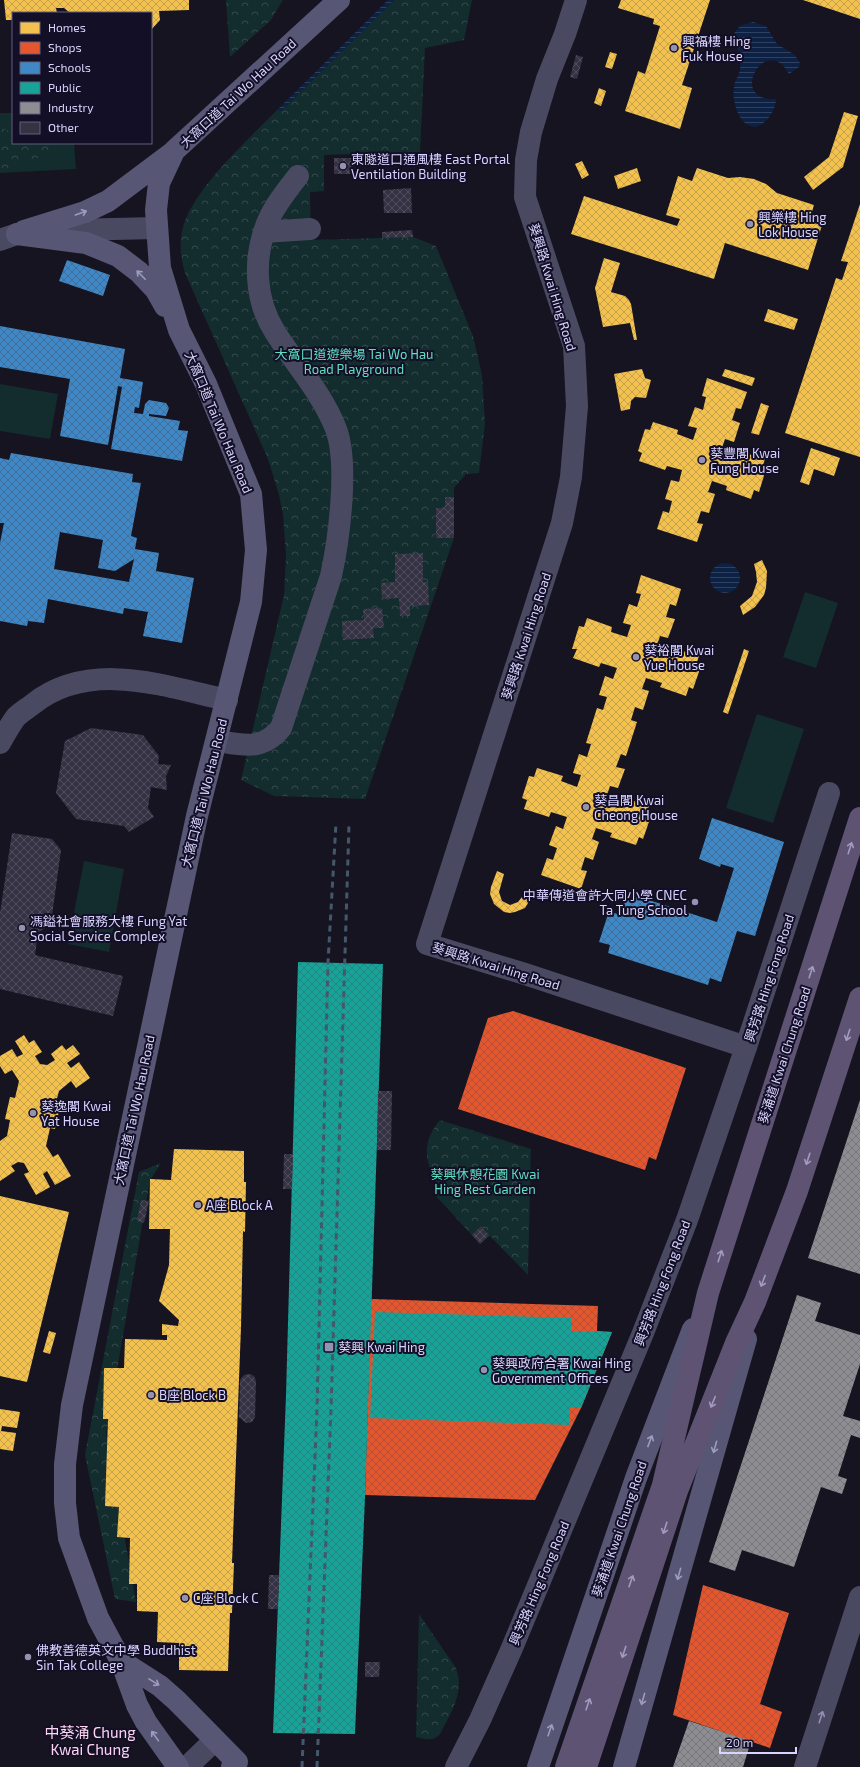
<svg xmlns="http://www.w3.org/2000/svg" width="860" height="1767" viewBox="0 0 860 1767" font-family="'Exo 2','Noto Sans TC',sans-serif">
<defs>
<pattern id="forest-crowns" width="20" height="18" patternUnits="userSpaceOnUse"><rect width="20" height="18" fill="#132c2d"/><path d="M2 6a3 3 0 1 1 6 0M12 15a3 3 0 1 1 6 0" fill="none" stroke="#354a4c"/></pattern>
<pattern id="water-rules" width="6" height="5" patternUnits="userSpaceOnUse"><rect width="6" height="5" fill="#0d2144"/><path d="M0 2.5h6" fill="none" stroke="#304060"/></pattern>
<pattern id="homes-cross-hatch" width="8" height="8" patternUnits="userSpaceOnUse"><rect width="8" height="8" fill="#f2c14e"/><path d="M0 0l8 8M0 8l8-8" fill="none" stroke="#c6a14e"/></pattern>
<pattern id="shops-cross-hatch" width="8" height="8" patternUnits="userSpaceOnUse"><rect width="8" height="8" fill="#e4572e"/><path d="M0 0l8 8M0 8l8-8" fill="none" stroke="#b35037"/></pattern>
<pattern id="schools-cross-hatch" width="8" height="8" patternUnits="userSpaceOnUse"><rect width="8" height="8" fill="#3f88c5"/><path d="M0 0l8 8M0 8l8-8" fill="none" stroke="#406f9b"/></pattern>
<pattern id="public-cross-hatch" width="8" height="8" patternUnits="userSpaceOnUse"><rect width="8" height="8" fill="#17a398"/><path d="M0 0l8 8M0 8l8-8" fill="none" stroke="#248581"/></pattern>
<pattern id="industry-cross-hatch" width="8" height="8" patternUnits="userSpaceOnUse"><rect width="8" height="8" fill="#8d8d92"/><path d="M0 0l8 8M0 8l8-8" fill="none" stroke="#76767d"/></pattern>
<pattern id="building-cross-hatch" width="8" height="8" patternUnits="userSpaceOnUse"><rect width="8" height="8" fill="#343243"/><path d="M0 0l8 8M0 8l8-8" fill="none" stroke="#514f5f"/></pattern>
</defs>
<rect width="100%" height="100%" fill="#161421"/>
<path fill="#132c2d" d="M0,113h13v30h61l2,26 -76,4z
M0,384l58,10 -8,45 -50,-8z
M805,592l33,11 -22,65 -33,-11z
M757,714l47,15 -31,94 -47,-15z
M84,861l40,8 -15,83 -41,-8z"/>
<path fill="url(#forest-crowns)" d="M226,0h57l-12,20 -41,37z
M394,0h78l-8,40 -39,8 -5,104 -96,3v36l-14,1 1,48 102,-3 23,9 37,90 9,39 3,49 -6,49 -13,1 -12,14v50l-89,261 -91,-3 -33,-16 43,-185 2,-39 -3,-42 -4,-19 -11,-36 -83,-186c-4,-14 -6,-28 -3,-42 9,-41 67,-92 96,-122l3,2z
M0,127l13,6v10h25l20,8 -58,20z
M440,1120l91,29 -3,126 -38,-39 -10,8 -44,-48c0,-6 1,-12 0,-17 -1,-4 -4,-7 -6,-11 -7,-18 -2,-34 10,-48z
M161,1163l-11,17 -44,253 30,169 -21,-3 -30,-144 54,-283z
M419,1614l37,54c9,25 -5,44 -16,66 -7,8 -15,5 -24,3z"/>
<path fill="url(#water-rules)" d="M388,0h6l-113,111 -3,-2z
M753,22l13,4 11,18 18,11 5,8 -1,4 -10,7c-23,-43 -63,28 -13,25v2c-2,11 -9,23 -21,26 -17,-1 -23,-26 -21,-40 0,-5 4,-9 5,-14 2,-4 1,-10 1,-15 0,-10 -10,-15 -5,-26 4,-7 11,-8 18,-10z
M710 578a15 15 0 1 1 30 0a15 15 0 1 1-30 0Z"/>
<path fill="url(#homes-cross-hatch)" d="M4,0h185v10l-30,1 1,9 -9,10v-17h-81l-6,-5h-8l1,5h-44v7h-7z
M621,0h89l-28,85 10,3 -12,41 -55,-18 13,-40 7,3 15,-48 -7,-2 1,-5 -36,-11z
M803,0h57v19z
M610,52l7,2 -5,15 -7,-2z
M599,88l7,3 -5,15 -7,-3z
M844,112l14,4 -15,51 -30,23 -9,-13 25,-20z
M582,161l7,14 -7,4 -7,-15z
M637,168l4,13 -23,8 -4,-13z
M697,168l31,10 12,-1 14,2 12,5 11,9 37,12 -4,13 13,4 -15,48 -83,-27 -11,36 -143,-45 13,-38 93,30 3,-7 -14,-4 12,-39 14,5z
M860,204v253l-75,-24 51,-155 6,2 6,-18 -7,-1z
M604,258l16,5 -9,29 14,4 4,4 2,4 6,36h-3l-4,-17 -27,4 -8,-39z
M768,309l30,10 -4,11 -30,-9z
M642,369l3,9 6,2 -5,18 -11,-1 -4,4 -1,8 -9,2 -7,-37z
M725,369l30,9 -3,8 -30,-10z
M707,378l40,14 -6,17 -5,-1 -4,12 8,3 -6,19 -9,-3 -4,12 16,4 2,-4 26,8 -3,9 4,1 -7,23 -5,-2 -3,9 -25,-9 1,-4 -15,-5 -4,11 7,2 -6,19 -8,-2 -4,12 6,1 -6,18 -40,-13 6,-18 6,2 3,-12 -7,-2 6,-19 8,2 3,-12 -15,-4 -2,4 -26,-9 3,-8 -4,-2 7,-22 5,1 3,-8 25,8 -1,4 16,6 4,-12 -9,-2 7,-19 8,3 3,-13 -4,-1z
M761,403l8,3 -10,29 -8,-2z
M811,448l29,10 -6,18 -20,-7 -5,16 -9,-3z
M762,560l5,11 -1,17 -2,7 -9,12 -12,8 -3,-9 12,-10 5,-14 -1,-10 -2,-8z
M641,575l40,14 -5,17 -6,-2 -4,13 9,2 -7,19 -8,-2 -4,12 16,5 1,-5 26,8 -3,9 5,1 -8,23 -4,-2 -3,9 -26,-9 2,-4 -16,-5 -4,11 7,2 -6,19 -8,-3 -4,13 6,2 -11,34 -5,-2 -5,13 9,2 -7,19 -8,-2 -4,12 16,4 2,-4 25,8 -3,8 5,2 -8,23 -4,-2 -3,8 -26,-8 2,-4 -16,-5 -4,11 7,3 -6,18 -8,-3 -4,13 6,1 -6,18 -40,-14 6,-17 6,2 4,-12 -8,-3 7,-19 7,3 4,-12 -16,-5 -2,5 -25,-8 3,-9 -5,-2 7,-22 5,1 3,-9 26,8 -2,5 16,6 4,-12 -8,-2 6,-19 8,3 4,-13 -5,-1 11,-35 6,2 4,-13 -8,-2 6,-19 8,3 4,-11 -16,-5 -2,4 -26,-9 4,-9h-5l7,-23 5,1 3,-9 25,9 -1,5 16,5 4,-12 -8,-2 6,-19 8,3 4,-13 -5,-1z
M744,649l5,2 -21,63 -5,-2z
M497,871l7,3 -5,18 3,9 8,4 8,-3 4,-5 8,3 -5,8 -10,4 -5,1 -6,-1 -10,-8 -4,-10 1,-7z
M537,1026l20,7 -6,15 7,3 5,-16 20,7 -6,16 20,7 -6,18 -20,-7 -3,6 20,8 -7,17 -19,-7 -6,16 -20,-7 6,-16 -6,-2 -6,15 -20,-7 6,-15 -21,-8 7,-18 21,8 2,-7 -21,-7 7,-18 21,7z
M24,1035l5,8 5,-3 8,12 -7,4 5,8 7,1 8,-5 -4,-6 11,-9 4,5 7,-5 7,9 -13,9 4,5 8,-6 11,16 -14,10 -5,-7 -12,10 -4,15 5,1 -5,22 -5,-1 -4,18 7,11 5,-3 13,22 -16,9 -8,-14 -4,3 7,13 -14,8 -12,-21 5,-2 -5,-9 -6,-1 -7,4 4,5 -15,10v-40l7,-5 3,-16 -5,-1 5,-22 5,1 4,-17 -7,-11 -7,4 -5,-8v-10l12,-7 5,8 6,-3 -8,-13z
M174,1149l70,2v31h2l-1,50 -2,-1 -2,96 -9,236h2l-2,50h-2l-2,58 -49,-1v-27l-22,-1 1,-30 -21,-1v-27h-8l1,-46 -13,-1 2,-30 -14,-1 3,-87h-5l1,-51h20l1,-29 42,1v-5h-5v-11l16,2 1,-6 -20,-19 10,-36 1,-36h-21l1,-50 21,1z
M0,1196l69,16 -42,170 -27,-6z
M49,1331l7,2 -6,21 -7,-2z
M0,1409l20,3 -3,16 -15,-2 -1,5 15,2 -3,18 -13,-2z"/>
<path fill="url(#shops-cross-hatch)" d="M513,1011l173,57 -30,92 -7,-3 -4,13 -187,-61 30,-91z
M371,1299l227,7 -1,25 15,1 -31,76 -46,92 -170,-5z
M703,1585l86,28 -29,91 22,8 -12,36 -97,-33z"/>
<path fill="url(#schools-cross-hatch)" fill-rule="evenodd" d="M67,260l43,15 -7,21 -44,-15z
M0,326l125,23 -5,29 23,4 -4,26 -4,-1 -1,6 9,1 2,-10 4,-4 17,3 3,5 -3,8 -17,-2v2l31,5 -2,9 10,1 -6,30 -71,-12 11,-62 -4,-1 -10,59 -48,-9 10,-57 -70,-12z
M11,453l122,21 -1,8 9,1 -10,53 6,2 -2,11 24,4 -3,18 38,7 -12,65 -39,-7 5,-24 -24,-4 -1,6 -75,-15 -4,24 -16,-2 -1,5 -27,-5v-78l4,-20h-4v-65l9,2zM60,532l43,8 -5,28 17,3 19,-12 -5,23 -75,-13z
M712,818l72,24 -29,94 -18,-5 -16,51 -11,-4 -2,7 -100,-32 2,-8 -11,-3 10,-31 11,4 7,-22 90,29 17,-54 -13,-4 -1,3 -21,-8z"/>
<path fill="url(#public-cross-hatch)" d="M298,962l85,2 -18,533 -10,237 -82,-1 13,-338z
M375,1312l197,6v13l40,1 -31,76h-11l-1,17 -199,-7z"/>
<path fill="url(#industry-cross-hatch)" d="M860,1100v174l-52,-16z
M797,1295l24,8 -6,18 45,14v29l-17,52 17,5v17l-9,-3 -13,41 9,3 -5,15 -21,-7 -27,80 -52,-17 -7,21 -26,-9z
M689,1721l62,20 -8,26h-70z"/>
<path fill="url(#building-cross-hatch)" d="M576,55l7,2 -6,22 -7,-2z
M334,158h18l1,16h-19z
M411,188l1,25h-28l-1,-23z
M412,230l1,7 -31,1v-6z
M445,497h9v41h-18v-30h9z
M423,553v29h5l1,23 -19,1v10h-10l-1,-18 -17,1 -1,-16 14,-1v-28z
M382,608l2,20h-11l1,10 -31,2 -1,-19 22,-1 -1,-11z
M91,728l52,7 16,21 -1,8 13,1 -5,11 1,14 -16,-3 -3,21 6,9 -25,15 -5,-6 -48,-7 -20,-26 9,-52z
M12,833l40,6 9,11 -10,73 -13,10 -3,22 88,21 -10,40 -113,-27v-76z
M378,1091h14l-1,59h-14z
M284,1154h9l-1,35h-9z
M141,1200l8,1 -5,22 -7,-2z
M481,1226l8,9 -9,9 -8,-9z
M250,1374l4,2 2,5 -1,36 -3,5 -6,1 -7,-6 1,-37 4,-5z
M269,1575h10l-1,34h-10z
M365,1662h15l-1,15h-14z"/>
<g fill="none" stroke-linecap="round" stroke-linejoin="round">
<path stroke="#4a4962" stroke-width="22" d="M264,232l46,-3
M217,741c26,4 45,10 64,-13l50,-152c8,-37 18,-112 5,-147 -14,-36 -41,-65 -61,-97 -21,-33 -22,-75 -7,-111 7,-16 19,-31 30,-45
M746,1047l83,-254"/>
<path stroke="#4a4962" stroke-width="22" d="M0,240l17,-6 53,-4 86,-2
M0,743c5,-9 10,-18 16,-26 5,-5 12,-9 17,-13 57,-45 131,-18 194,-4
M187,1767l28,-27
M456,1767l24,-47 32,-72 131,-315 44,-113 59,-173 -221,-73 -98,-30 135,-421 9,-46 6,-71 -3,-60 -49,-149 1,-37 5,-28 16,-53 18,-45 11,-34
M805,1767l55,-170"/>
<path stroke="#575674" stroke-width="22" d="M24,231l61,-19 23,-11 64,-48
M17,234l69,9 32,13 21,16 17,18 9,16
M121,1661l39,25 17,15 60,61 -5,5
M178,1767l-32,-45 -9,-17 -16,-44 -23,-43 -29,-80 -4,-35v-39l7,-59 125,-589 54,-214 5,-52 -5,-56 -45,-110 -27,-54 -19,-62 -4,-58 3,-27 15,-32 165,-151
M538,1767l98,-289 57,-149
M624,1767l122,-428"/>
<path stroke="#5e5373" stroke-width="22" d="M566,1767l97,-282 45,-192 152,-475
M586,1767l91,-276 59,-148 19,-41 42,-111 63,-193"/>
<path stroke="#43596b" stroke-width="3" stroke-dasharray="6 5" stroke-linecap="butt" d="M302,1767l15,-358 11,-447 8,-139
M317,1767l14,-358 18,-585"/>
</g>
<defs><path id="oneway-shaft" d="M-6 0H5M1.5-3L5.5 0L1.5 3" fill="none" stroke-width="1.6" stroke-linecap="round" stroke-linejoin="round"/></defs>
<g stroke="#9e9bc0">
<use href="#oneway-shaft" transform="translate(81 213) rotate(-20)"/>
<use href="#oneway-shaft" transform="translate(141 275) rotate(-135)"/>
<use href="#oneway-shaft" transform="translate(650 1441) rotate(-69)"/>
<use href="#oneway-shaft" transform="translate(715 1447) rotate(106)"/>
<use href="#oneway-shaft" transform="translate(679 1574) rotate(106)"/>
<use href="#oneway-shaft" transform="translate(154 1682) rotate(32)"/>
<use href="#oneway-shaft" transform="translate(643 1699) rotate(106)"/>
<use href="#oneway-shaft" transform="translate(550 1730) rotate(-71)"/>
<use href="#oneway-shaft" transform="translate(155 1736) rotate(-126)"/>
</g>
<g stroke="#a29ac0">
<use href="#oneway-shaft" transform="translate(850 848) rotate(-72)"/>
<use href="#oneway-shaft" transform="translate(811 972) rotate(-72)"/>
<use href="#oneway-shaft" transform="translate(848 1035) rotate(108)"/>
<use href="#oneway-shaft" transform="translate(808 1159) rotate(108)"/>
<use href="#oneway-shaft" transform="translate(720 1256) rotate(-72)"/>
<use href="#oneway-shaft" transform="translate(763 1281) rotate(111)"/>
<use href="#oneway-shaft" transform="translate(713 1402) rotate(112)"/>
<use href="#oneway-shaft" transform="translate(665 1528) rotate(108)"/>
<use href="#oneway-shaft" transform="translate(631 1581) rotate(-71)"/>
<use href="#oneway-shaft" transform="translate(624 1652) rotate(108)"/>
<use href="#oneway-shaft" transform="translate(588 1704) rotate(-71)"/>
</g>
<use stroke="#928eb0" href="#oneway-shaft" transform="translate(821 1717) rotate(-72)"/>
<g fill="#9591b1" stroke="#130f26" stroke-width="1.5">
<circle cx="674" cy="48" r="4"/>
<circle cx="343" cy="166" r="4"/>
<circle cx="750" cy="224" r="4"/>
<circle cx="702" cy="460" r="4"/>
<circle cx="636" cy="657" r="4"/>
<circle cx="586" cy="807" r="4"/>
<circle cx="695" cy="902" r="4"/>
<circle cx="22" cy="928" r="4"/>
<circle cx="33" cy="1113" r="4"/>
<circle cx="198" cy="1205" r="4"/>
<rect x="324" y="1342" width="10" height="10" rx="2"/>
<circle cx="484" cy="1370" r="4"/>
<circle cx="151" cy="1395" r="4"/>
<circle cx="185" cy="1598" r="4"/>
<circle cx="28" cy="1657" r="4"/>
</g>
<g text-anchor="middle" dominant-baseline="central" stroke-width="4" stroke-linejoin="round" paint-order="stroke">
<g font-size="13" fill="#d9d4ff" stroke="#130f26" text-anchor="start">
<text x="682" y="41">興福樓 Hing<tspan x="682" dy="15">Fuk House</tspan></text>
<text x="351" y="159">東隧道口通風樓 East Portal<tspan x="351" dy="15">Ventilation Building</tspan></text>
<text x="758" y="217">興樂樓 Hing<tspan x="758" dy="15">Lok House</tspan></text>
<text x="710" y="453">葵豐閣 Kwai<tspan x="710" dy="15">Fung House</tspan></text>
<text x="644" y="650">葵裕閣 Kwai<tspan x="644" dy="15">Yue House</tspan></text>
<text x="594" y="800">葵昌閣 Kwai<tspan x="594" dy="15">Cheong House</tspan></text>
<text x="687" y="895" text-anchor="end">中華傳道會許大同小學 CNEC<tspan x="687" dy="15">Ta Tung School</tspan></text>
<text x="30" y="921">馮鎰社會服務大樓 Fung Yat<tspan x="30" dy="15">Social Service Complex</tspan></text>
<text x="41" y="1106">葵逸閣 Kwai<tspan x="41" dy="15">Yat House</tspan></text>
<text x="206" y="1205">A座 Block A</text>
<text x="338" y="1347">葵興 Kwai Hing</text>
<text x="492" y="1363">葵興政府合署 Kwai Hing<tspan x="492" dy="15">Government Offices</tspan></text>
<text x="159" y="1395">B座 Block B</text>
<text x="193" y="1598">C座 Block C</text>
<text x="36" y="1650">佛教善德英文中學 Buddhist<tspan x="36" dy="15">Sin Tak College</tspan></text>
</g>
<g font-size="13" fill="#d9d4ff" stroke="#130f26">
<text transform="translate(238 93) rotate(-43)">大窩口道 Tai Wo Hau Road</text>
<text transform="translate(553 287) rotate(73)">葵興路 Kwai Hing Road</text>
<text transform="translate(219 422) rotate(67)">大窩口道 Tai Wo Hau Road</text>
<text transform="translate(526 636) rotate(-72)">葵興路 Kwai Hing Road</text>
<text transform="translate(204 793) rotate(-76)">大窩口道 Tai Wo Hau Road</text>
<text transform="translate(496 966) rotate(17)">葵興路 Kwai Hing Road</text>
<text transform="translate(769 978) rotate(-72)">興芳路 Hing Fong Road</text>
<text transform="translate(784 1055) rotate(-72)">葵涌道 Kwai Chung Road</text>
<text transform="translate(134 1110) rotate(-78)">大窩口道 Tai Wo Hau Road</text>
<text transform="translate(662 1283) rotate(-69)">興芳路 Hing Fong Road</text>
<text transform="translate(619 1529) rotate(-71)">葵涌道 Kwai Chung Road</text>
<text transform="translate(539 1583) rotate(-67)">興芳路 Hing Fong Road</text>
</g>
<g font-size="13" fill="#5fe0c0" stroke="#130f26">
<text x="354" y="354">大窩口道遊樂場 Tai Wo Hau<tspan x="354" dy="15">Road Playground</tspan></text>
<text x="485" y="1174">葵興休憩花園 Kwai<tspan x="485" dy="15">Hing Rest Garden</tspan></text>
</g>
<g font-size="15" fill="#ffd6f0" stroke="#130f26">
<text x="90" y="1732">中葵涌 Chung<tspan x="90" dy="17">Kwai Chung</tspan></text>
</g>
</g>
<rect x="12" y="12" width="140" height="132" fill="#130f26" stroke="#625e7d"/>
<rect x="20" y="22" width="20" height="12" fill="#f2c14e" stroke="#625e7d"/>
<text x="48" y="32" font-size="12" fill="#d9d4ff">Homes</text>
<rect x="20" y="42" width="20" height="12" fill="#e4572e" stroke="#625e7d"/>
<text x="48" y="52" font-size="12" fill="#d9d4ff">Shops</text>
<rect x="20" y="62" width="20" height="12" fill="#3f88c5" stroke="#625e7d"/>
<text x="48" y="72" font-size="12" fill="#d9d4ff">Schools</text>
<rect x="20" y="82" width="20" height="12" fill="#17a398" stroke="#625e7d"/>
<text x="48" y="92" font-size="12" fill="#d9d4ff">Public</text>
<rect x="20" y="102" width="20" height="12" fill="#8d8d92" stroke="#625e7d"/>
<text x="48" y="112" font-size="12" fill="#d9d4ff">Industry</text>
<rect x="20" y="122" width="20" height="12" fill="#343243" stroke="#625e7d"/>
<text x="48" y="132" font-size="12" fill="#d9d4ff">Other</text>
<path d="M720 1747v6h76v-6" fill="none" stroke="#d9d4ff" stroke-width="2"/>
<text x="726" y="1747" font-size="12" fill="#d9d4ff" stroke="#130f26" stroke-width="3" paint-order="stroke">20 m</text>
</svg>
